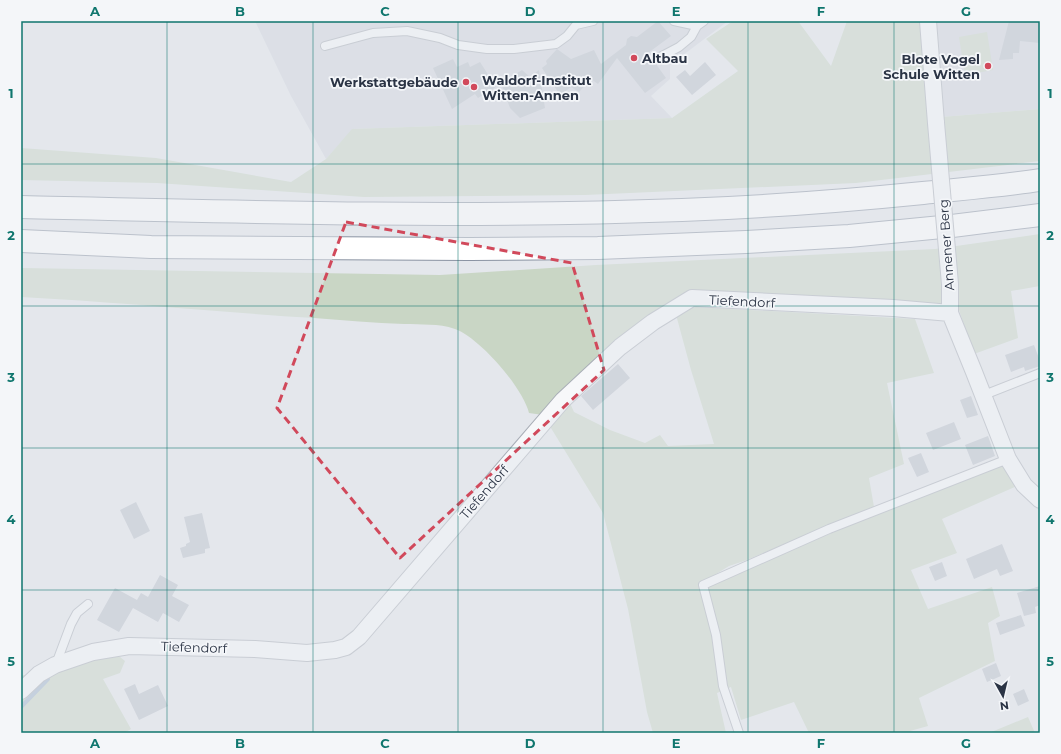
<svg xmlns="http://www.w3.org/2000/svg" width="1061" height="754" viewBox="0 0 1061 754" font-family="Montserrat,sans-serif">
<rect width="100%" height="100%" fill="#e4e7ec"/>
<path fill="#d2d6de" d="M255,21h473l-58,44v14l-19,17 21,22 -319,11 -27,30 -35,-63z
M933,21h107v88l-99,8z"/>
<path fill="#c9d6c5" d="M733,21h65l33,45 16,-45h77l17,96 99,-8v52l-184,22 -271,12 -221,2 -207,-14 -136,-3v-32l135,10 135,24 35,-23 26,-30 320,-11 66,-47 -32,-32z
M987,32l6,38 -28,5 -6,-38z
M1040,234v52l-29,5 7,47 -44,16 -16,-47 -273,-10 -121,93 10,22 36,18 35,13 15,-8 8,11 46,-2 -23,-74 -16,-59 21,-4 219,12 19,54 -47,10 17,81 -35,14 5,29 -130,54 -15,5 -29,18 20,-2 132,-58 148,-58 8,3 9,17 -75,33 15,34 -46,17 17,39 64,-22 8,29 -12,7 7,38 -76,37 9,28 -18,5 1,2h-102l-15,-31 -53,18 -10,-33 -14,6 9,40h-73l-6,-21 -19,-103 -25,-96 -60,-98 -14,-2c-6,-25 -49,-75 -74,-84 -17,-6 -33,-4 -51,-5 -30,-1 -60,-4 -90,-6 -98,-6 -195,-16 -293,-21v-29h1l418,7 156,-10 339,-16z
M114,652l11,9 -5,12 -17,6 28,50 -7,4h-103v-56l2,-2 18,2z
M1028,717l7,16h-46z"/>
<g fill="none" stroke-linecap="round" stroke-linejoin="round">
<path stroke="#9fb4cc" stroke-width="4" d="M21,707l27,-28"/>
</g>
<path fill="#bbc0ca" d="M658,21l13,15 -23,17 18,25 -21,15 -28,-35 -19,26 -7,-5 -12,13 -8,-5 -11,8 -18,-27 5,-4 -1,-3 11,-12 14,10 23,-9 7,14 25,-19 1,-6 4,-3 6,1z
M1009,21h31v22l-20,-2 -1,12h-6v6l-14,1z
M453,59l4,8 11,-5 2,5 10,-5 16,25 -18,11 -3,-4 -23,15 -19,-41z
M705,62l11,13 -24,20 -16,-18 9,-7 5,6z
M522,70l8,7 9,-7 6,38 -25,10 -10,-10 -9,-25z
M1034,345l6,16v5l-15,5 -1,-4 -13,5 -6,-17z
M618,364l12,14 -37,32 -12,-14z
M971,396l7,19 -11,3 -7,-18z
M954,422l7,17 -28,11 -7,-17z
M988,436l7,20 -22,9 -8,-20z
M921,453l8,19 -12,5 -9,-19z
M136,502l14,29 -16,8 -14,-29z
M202,513l8,35 -5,1v4l-22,5 -3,-10 6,-2v-2l4,-2 -6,-25z
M1002,544l11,27 -13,5 -3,-7 -23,10 -8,-20z
M942,562l5,14 -12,5 -6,-14z
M160,575l18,10 -6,11 17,9 -10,17 -16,-9 -5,9 -25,-14 -14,24 -22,-12 18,-32 22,12 4,-7 7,4z
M1040,586v19l-5,2 1,6 -12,3 -7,-23z
M1021,615l4,11 -25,9 -4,-12z
M996,663l5,13 -14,6 -5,-13z
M135,684l4,10 19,-9 10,21 -29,14 -15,-31z
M1024,689l5,12 -11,5 -5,-12z"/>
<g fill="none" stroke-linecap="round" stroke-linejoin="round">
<defs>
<path id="lane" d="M674,21l23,5 7,-5
M325,46l48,-13 34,-2 33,7 18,7 29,4h27l42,-5 11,-8 9,-11 17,-4
M660,57l19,-10 12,-10 6,-11
M984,395l56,-22
M56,664l15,-40 6,-11 11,-9
M739,733l-16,-47 -7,-51 -13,-50 126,-56 179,-70"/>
<path id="street" d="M928,21l8,102
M950,284v29l24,59 34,87 16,26 16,15
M21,691l18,-17 16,-9 38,-13 36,-6 126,3 52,4 28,-3 11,-3 13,-10 204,-237 57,-53 33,-25 39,-24 201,10 57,5"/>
<path id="highway" d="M21,207c220,5 441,11 661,3 81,-3 161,-9 241,-17 39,-4 78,-7 117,-13
M21,241l130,6 318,2 129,-1 148,-6 103,-6 103,-10 88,-11"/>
</defs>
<use href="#lane" stroke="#a9aeb7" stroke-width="10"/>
<use href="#street" stroke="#a9aeb7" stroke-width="18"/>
<use href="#highway" stroke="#8b94a3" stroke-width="24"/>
<use href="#lane" stroke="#f7f8fa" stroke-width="8"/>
<use href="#street" stroke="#f7f8fa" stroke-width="16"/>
<use href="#highway" stroke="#fff" stroke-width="22"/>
<defs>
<path id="street-bridge" d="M936,123l14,161"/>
</defs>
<use href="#street-bridge" stroke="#a9aeb7" stroke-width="18" stroke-linecap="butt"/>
<use href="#street-bridge" stroke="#f7f8fa" stroke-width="16"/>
</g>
<path d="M0 0H1061V754H0ZM346,222l226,41 32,107 -204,188 -123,-150z" fill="#e4e7ec" fill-opacity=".55" fill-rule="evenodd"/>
<path fill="none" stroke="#d1495b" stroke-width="3" stroke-dasharray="8 5" stroke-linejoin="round" d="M346,222l226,41 32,107 -204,188 -123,-150z"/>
<path fill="none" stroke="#0f766e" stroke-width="1" stroke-opacity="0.55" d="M167,21v712M313,21v712M458,21v712M603,21v712M748,21v712M894,21v712M21,164h1019M21,306h1019M21,448h1019M21,590h1019"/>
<g fill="#d1495b" stroke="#f4f6f9" stroke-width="1.5">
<circle cx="634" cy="58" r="4"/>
<circle cx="988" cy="66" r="4"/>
<circle cx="466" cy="82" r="4"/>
<circle cx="474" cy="87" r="4"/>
</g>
<g text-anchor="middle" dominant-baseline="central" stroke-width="3.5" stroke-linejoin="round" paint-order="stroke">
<g font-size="13" font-weight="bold" fill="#2b3445" stroke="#f4f6f9" text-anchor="start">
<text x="642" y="58">Altbau</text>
<text x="980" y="59" text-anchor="end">Blote Vogel<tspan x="980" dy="15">Schule Witten</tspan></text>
<text x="482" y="80">Waldorf-Institut<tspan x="482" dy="15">Witten-Annen</tspan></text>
<text x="458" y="82" text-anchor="end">Werkstattgebäude</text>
</g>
<g font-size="13" fill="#2b3445" stroke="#f4f6f9">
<text transform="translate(946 245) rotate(-94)">Annener Berg</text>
<text transform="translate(742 301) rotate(3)">Tiefendorf</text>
<text transform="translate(484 492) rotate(-49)">Tiefendorf</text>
<text transform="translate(194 647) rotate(2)">Tiefendorf</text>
</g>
</g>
<rect width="1061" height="754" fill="none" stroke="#f4f6f9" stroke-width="44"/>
<g transform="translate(1003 696) rotate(172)" stroke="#f4f6f9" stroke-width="3" paint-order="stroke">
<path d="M0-3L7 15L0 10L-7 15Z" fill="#2b3445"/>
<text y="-6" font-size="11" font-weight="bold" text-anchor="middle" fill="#2b3445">N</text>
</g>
<rect x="22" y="22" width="1017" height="710" fill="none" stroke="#0f766e" stroke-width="1.5"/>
<g font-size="13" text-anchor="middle" font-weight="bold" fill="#0f766e">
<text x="95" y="16">A</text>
<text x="240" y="16">B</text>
<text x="385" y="16">C</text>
<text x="530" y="16">D</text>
<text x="676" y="16">E</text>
<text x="821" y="16">F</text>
<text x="966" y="16">G</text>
<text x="11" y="98">1</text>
<text x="1050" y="98">1</text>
<text x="11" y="240">2</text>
<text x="1050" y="240">2</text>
<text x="11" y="382">3</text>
<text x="1050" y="382">3</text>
<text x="11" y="524">4</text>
<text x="1050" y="524">4</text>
<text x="11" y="666">5</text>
<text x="1050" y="666">5</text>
<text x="95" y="748">A</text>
<text x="240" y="748">B</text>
<text x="385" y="748">C</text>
<text x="530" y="748">D</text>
<text x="676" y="748">E</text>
<text x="821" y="748">F</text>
<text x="966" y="748">G</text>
</g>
</svg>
